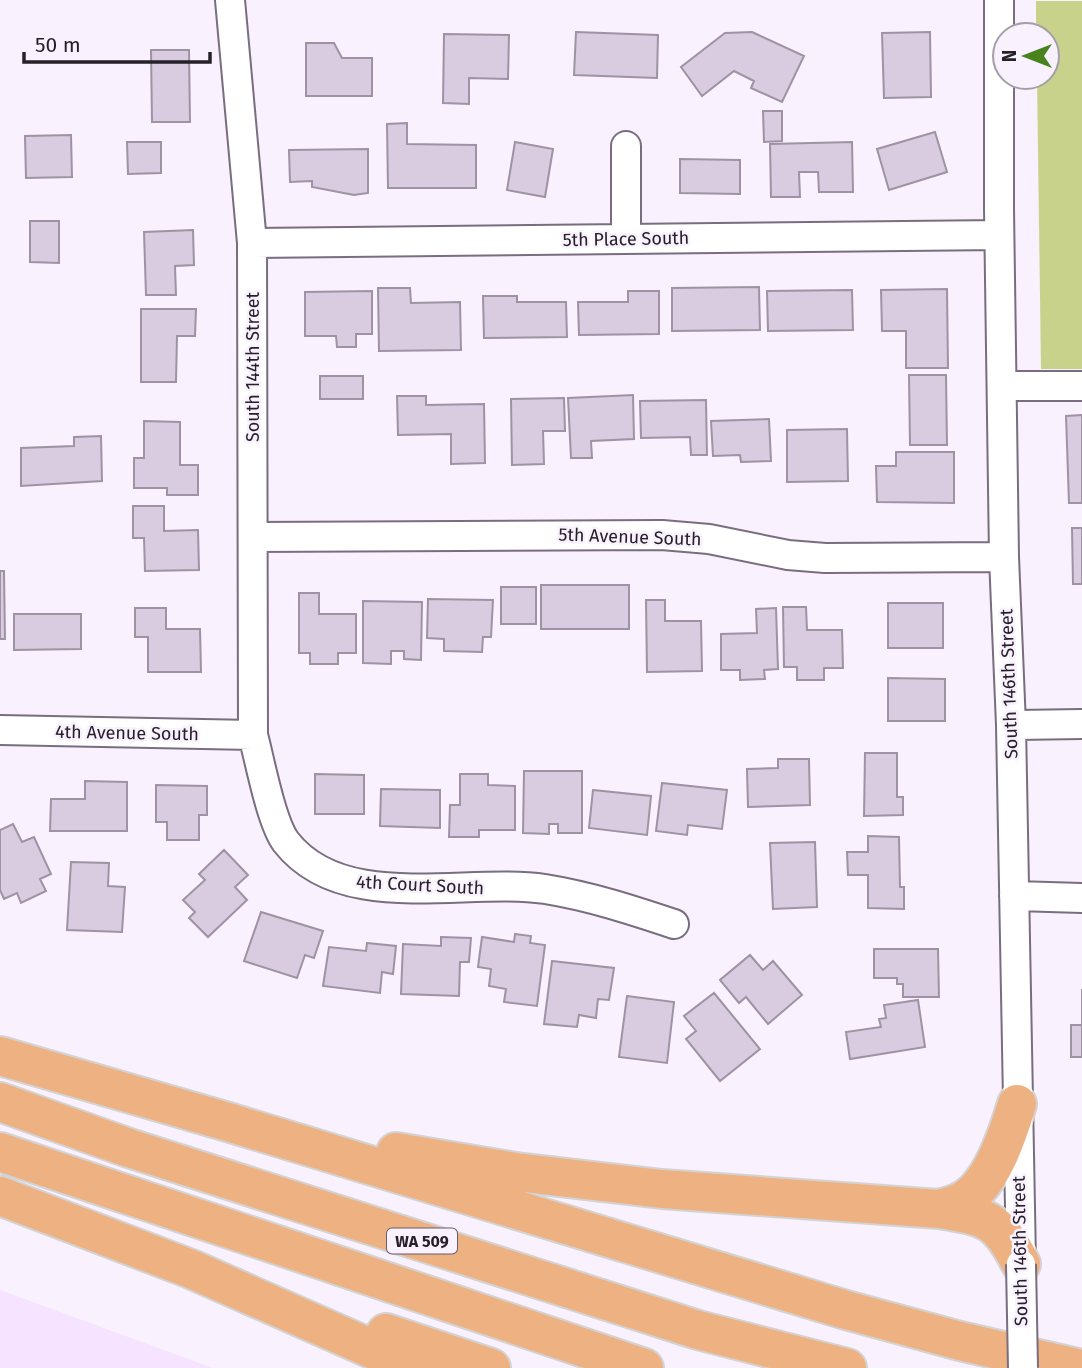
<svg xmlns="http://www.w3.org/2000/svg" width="1082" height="1368" viewBox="0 0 1082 1368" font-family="'Fira Sans',sans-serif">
<rect width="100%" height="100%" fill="#f9f1fd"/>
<path fill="#f5e3ff" d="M0,1290l213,78h-213z"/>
<path fill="#c9d28a" d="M1036,1h46v368h-41l-4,-292h10v-42h-11z"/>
<path fill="#d9cce0" stroke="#9e92a4" stroke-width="2" d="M576,32l82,3 -1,43 -83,-3z
M752,32l52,24 -22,46 -31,-14 3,-7 -20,-10 -32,25 -21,-29 44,-34z
M930,32l1,65 -47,1 -2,-65z
M444,34l65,1 -1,44 -39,-1v26l-26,-1z
M306,43h28l8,15h30v38h-66z
M151,50h38l1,72h-38z
M763,111h19v30l-18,1z
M407,123v21l69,1v43h-88l-1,-64z
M935,132l12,40 -58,18 -12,-41z
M71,135l1,42 -46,1 -1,-42z
M127,142h34v31l-33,1z
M515,142l38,7 -8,48 -38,-7z
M852,142l1,50h-34l-1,-20h-19l1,25h-29l-1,-53z
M368,149v44l-14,2 -42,-8v-6l-22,1 -1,-32z
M680,159l60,1v34l-60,-1z
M30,221h29v42l-29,-1z
M193,230l1,35 -19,1 1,29h-30l-2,-63z
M759,287l1,43 -88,1v-43z
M378,288h32l1,15 49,-1 1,48 -82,1z
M947,289l1,79h-42v-37h-24l-1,-41z
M852,290l1,40 -85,1 -1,-40z
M372,291v43h-16v13h-19l-1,-11h-31v-44z
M628,291h31v43l-80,1 -1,-33h50z
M483,296h34v6h49l1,35 -83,1z
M141,309h55l-1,27h-18l-1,46h-35z
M909,375h37l1,70h-37z
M320,376h43v23h-43z
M633,395l1,44 -43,2 1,17h-21l-3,-60z
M397,396h29v9l58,-1 1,59 -34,1v-30l-53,1z
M564,398l1,33h-22l1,33 -32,1 -1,-66z
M706,400l1,55h-16l-1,-18 -49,1 -1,-37z
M1082,415v88h-13l-3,-87z
M769,419l2,42 -30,1 -1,-7 -27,1 -2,-35z
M144,421l36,1v43h18v30h-31v-7h-33v-30h10z
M847,429l1,52 -61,1v-52z
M101,436l1,45 -81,5v-38l53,-2v-9z
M896,452h58v51l-77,-1 -1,-36h20z
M133,506h31v25l34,-1 1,40 -54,1 -1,-33h-11z
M1072,528h10v56h-9z
M0,571h4l1,68h-5z
M541,585h88v44h-88z
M501,587h35v37h-35z
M299,593h20v21h37v39h-18v11h-28v-11h-11z
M428,599l65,1 -2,37h-8l-1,15 -38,-1v-12l-17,-1z
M646,600h19v21h36l1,50 -55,1z
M363,601l59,1 -1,58 -17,-1v-8h-13v13l-28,-1z
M888,603h55v45h-55z
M783,607h23l1,23h35l1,38h-19v12h-27v-13h-13z
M135,608h31v21h34l1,43h-53v-35h-13z
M776,608l2,61 -14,1 1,9 -25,1v-10h-19v-36l36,-1 -1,-24z
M14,614h67v35l-67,1z
M888,678l57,1v42h-57z
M865,753h32v44h6v18l-39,1z
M778,759h31l1,46 -62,2 -1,-38 31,-1z
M524,771h58v62h-24v-9h-9v10l-26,-1z
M315,774l49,1v39h-49z
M460,774h28v11l27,1v44h-36v7h-30l1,-32h10z
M85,781l42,1v49h-77l1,-32h34z
M662,783l65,7 -5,39 -34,-4 -1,10 -31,-4z
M156,785l51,1v29h-8v25h-32v-18h-11z
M381,789l59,1v38l-60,-2z
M593,790l58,6 -4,39 -58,-7z
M13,824l9,18 12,-5 17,37 -11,5 6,12 -25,12 -4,-10 -13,6 -4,-9v-60z
M868,836l31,1 1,50h4v22l-36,-1v-33h-20l-1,-23h21z
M815,842l2,65 -44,2 -3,-66z
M224,850l24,25 -13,12 12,13 -39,37 -19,-19 6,-6 -12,-12 22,-20 -6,-6z
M71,862l38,1 -1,23 17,1 -3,45 -55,-2z
M261,912l62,19 -9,27 -9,-3 -8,23 -53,-17z
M515,934l16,2 -1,7 15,2 -8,61 -33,-4 2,-13 -17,-3 2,-17 -13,-2 4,-30 32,5z
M441,937l30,1 -2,24h-9l-1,34 -58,-2 2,-50 38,2z
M367,943l29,3 -3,28 -11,-2 -2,21 -57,-7 6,-39 37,4z
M874,949h64l1,48h-36v-13h-6v-6h-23z
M750,955l13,15 10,-9 29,34 -34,29 -22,-27 -7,6 -19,-23z
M552,961l62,7 -5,32 -11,-1 -2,19 -17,-3 -2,12 -33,-3z
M1082,989v68h-11v-32h11z
M714,993l46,56 -40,32 -34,-42 10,-8 -12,-15z
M627,996l47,6 -7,61 -48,-6z
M918,1000l7,47 -75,12 -4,-27 35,-5 -2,-8 7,-1 -2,-13z"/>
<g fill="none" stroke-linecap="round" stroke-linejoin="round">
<defs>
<path id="minor" d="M230,0l22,243 1,492c7,26 18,87 33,107 57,73 180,35 259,47 44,7 87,21 129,35
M999,0v209l5,348 7,168 10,536
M626,146v92
M252,243l747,-8
M1002,386h80
M254,537l408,-2 47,4 79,16 37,3 179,-1
M1011,725l71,-1
M0,730l253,5
M1014,896l68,2"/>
<path id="highway" d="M0,1056l228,66 618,188 114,31 117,27
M0,1102l129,46 569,182 149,38
M0,1152l644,216
M396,1152l120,20 146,17 277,20c49,8 59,10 82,55
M0,1196l191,73 224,99
M939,1209c7,-2 15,-4 21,-7 31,-14 48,-68 57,-98
M386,1333l105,35"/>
</defs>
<use href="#minor" stroke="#796d7f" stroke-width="32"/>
<use href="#highway" stroke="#d4d3d4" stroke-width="42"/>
<use href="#minor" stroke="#fff" stroke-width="28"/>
<use href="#highway" stroke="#eeb182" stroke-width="38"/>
<defs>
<path id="minor-bridge" d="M1021,1264l2,104"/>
</defs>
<use href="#minor-bridge" stroke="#796d7f" stroke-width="32" stroke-linecap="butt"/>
<use href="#minor-bridge" stroke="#fff" stroke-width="28"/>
</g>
<g text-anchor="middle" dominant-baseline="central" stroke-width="5" stroke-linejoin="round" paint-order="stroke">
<rect fill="#f9f1fd" stroke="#655f69" stroke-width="2" x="387" y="1228.5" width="70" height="25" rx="5"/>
<g font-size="16" font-weight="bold" fill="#262129">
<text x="422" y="1241">WA 509</text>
</g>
<g font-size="18" fill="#262129" stroke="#f9f1fd">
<text transform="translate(626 239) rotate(-1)">5th Place South</text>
<text transform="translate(253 367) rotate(-90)">South 144th Street</text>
<text transform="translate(630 537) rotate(2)">5th Avenue South</text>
<text transform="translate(1009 684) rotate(-92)">South 146th Street</text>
<text transform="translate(127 733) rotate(1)">4th Avenue South</text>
<text transform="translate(420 885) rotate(3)">4th Court South</text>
<text transform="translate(1020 1251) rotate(-91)">South 146th Street</text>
</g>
</g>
<g transform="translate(1026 56) rotate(270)"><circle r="33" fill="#f9f1fd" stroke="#a59ea8" stroke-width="2"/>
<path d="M0-5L12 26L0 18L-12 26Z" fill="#49831e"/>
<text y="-10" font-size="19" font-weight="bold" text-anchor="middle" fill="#262129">N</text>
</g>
<path d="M24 52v10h186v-10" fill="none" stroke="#262129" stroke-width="3.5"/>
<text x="35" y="52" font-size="21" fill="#262129" stroke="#f9f1fd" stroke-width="5" paint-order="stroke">50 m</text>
</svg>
